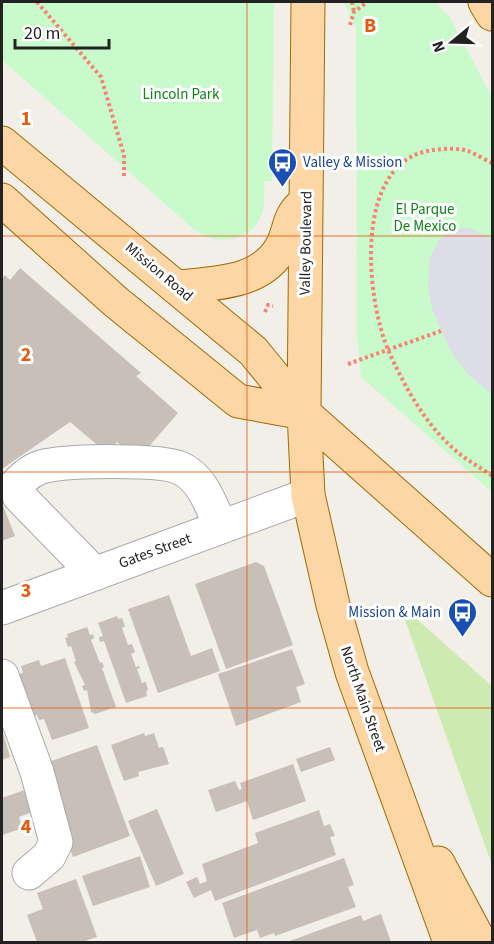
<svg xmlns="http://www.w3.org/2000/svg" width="494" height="944" viewBox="0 0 494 944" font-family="'Source Sans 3',sans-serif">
<rect width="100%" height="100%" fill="#f2efe9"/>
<path fill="#cdebb0" d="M411,614l81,72v179l-88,-248z"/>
<path fill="#c8facc" d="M2,2h272l-2,179h-7c-1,9 0,21 -2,29 -8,31 -42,37 -66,22l-195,-172z
M344,2h90l15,14 43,81v395l-131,-115 -4,-40 -1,-308z"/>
<path fill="#dddde8" d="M470,228l22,11v155l-23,-19 -18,-23 -19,-43 -4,-24 2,-28 9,-17 14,-11z"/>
<path fill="#c7bfb8" d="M20,268l121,105 -5,3 42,37 -40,46 -21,-17 -10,11 -37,-31 -68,47v-190l3,-4 5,5z
M2,503l13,33 -13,5z
M256,562l8,4 29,79 -67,24 -31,-85z
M169,595l22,61 21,-8 8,23 -62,22 -30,-84z
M117,616l1,3 4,-1 3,8 -3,2 6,17 4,-1 3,8 -4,2 5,13 3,-1 1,2 -3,1 5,14 4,-1 2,8 -2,1 1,5 -21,7 -22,-62 -4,1 -1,-5 4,-1 -5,-13z
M87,627l3,8 3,-1 1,4 -3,2 9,23 2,-1 2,5 -2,1 14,39 -21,7 -4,-2 -4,-22 -3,1 -2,-5 3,-1 -11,-23 2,-1 -5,-15 -3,1 -3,-9 3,-1 -1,-3z
M292,649l13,35 -9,3 5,15 -65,24 -18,-52z
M65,658l24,70 -37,12 -8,-21 -5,1 -2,-5 -13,5 -15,-43 14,-4 -2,-7 18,-6 2,6z
M2,729l8,28 -8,3z
M144,733l1,3 9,-3 5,15 4,-1 6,17 -31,8 1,4 -15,5 -13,-36z
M97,745l33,91 -57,21 -33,-92z
M330,747l5,13 -34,12 -5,-13z
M293,764l13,37 -53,19 -6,-19 -31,11 -8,-22 27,-9 4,9 3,-1 -2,-6z
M30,788l7,22 -18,7 4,11 -21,7v-37z
M157,809l27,65 -28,12 -28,-65z
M319,810l5,16 6,-2 5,12 -5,1 6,18 -121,46 -4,-11 -17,8 -8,-16 11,-5 3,7 7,-3 -5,-17 56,-21 -3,-10z
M140,856l10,31 -57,19 -11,-30z
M344,858l10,27 -6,2 8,20 -81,29 -1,-3 -14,5 -3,-8 -23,8 -12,-35z
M76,879l21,58 -15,5h-45l-10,-27 16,-6 -6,-16z
M381,914l10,28h-104l74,-27 2,6z"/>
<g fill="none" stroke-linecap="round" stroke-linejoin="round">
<defs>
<path id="minor" d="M95,574l-76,-78 -3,-11c9,-10 21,-19 35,-20 24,-4 108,-6 129,3 23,10 31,38 41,59
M2,608l306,-113
M2,676l35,96 19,70 -7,14 -20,17"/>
<path id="major" d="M308,2l-4,411 4,82 25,110 19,67 98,270
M485,2l7,12
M2,143l251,208 51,62 188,167
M2,200l114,102 122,99 66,12
M178,287c37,-4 84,-3 104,-41 8,-15 6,-29 20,-41
M438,863l42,79"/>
</defs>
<use href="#minor" stroke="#a9a9a9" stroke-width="35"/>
<use href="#major" stroke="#a06b00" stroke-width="35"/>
<path stroke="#fa8072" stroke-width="4" stroke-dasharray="3 3" stroke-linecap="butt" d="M37,2l64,75 23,78v22
M352,2l2,10
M350,25l4,-13 13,-10
M492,163c-7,-3 -16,-9 -24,-12 -13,-4 -28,-2 -41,0 -74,16 -61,149 -38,201 16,35 36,72 66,98 11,10 25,17 37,26
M265,312l3,-7 5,1
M348,364l93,-33"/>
<use href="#minor" stroke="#fff" stroke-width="33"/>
<use href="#major" stroke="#fcd6a4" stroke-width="33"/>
</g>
<path fill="none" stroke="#e8590c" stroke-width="1.5" stroke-opacity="0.55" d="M247,2v940M2,236h490M2,472h490M2,708h490"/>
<defs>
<symbol id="bus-pin" viewBox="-11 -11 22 30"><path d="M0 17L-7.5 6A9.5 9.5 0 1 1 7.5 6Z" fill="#1a4fb4" stroke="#fff"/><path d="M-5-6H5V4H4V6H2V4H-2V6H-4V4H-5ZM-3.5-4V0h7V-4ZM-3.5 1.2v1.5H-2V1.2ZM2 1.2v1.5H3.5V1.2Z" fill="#fff"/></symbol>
</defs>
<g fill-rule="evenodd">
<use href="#bus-pin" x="266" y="146" width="33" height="45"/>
<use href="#bus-pin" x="446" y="596" width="33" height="45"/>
</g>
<g text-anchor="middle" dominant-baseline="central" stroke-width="6" stroke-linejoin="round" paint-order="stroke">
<g font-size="15" fill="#0c8416" stroke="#fff">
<text x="181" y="94">Lincoln Park</text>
<text x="425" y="209">El Parque<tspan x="425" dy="17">De Mexico</tspan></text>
</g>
<g font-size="15" fill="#164399" stroke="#fff" text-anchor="start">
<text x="303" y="162">Valley &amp; Mission</text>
<text x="441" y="612" text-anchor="end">Mission &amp; Main</text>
</g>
<g font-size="15" fill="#222" stroke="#fff">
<text transform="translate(306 243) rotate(-89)">Valley Boulevard</text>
<text transform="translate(159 272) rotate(40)">Mission Road</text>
<text transform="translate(155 551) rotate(-20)">Gates Street</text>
<text transform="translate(363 699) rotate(71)">North Main Street</text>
</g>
</g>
<g font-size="20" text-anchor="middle" font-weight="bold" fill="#e8590c" stroke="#fff" stroke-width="6" stroke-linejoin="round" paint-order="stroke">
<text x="370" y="32">B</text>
<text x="26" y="125">1</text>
<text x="26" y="361">2</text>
<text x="26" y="597">3</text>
<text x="26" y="833">4</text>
</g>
<rect width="494" height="944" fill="none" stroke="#222222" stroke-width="6"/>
<g transform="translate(452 42) rotate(251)" stroke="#ffffff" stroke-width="4.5" paint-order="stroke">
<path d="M0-4.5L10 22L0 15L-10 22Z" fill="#222222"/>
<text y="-9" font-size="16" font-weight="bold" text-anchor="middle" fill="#222222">N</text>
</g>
<path d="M15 39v9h94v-9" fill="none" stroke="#222222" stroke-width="3"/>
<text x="24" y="39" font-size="18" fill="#222222" stroke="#ffffff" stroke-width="4.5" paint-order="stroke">20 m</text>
</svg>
